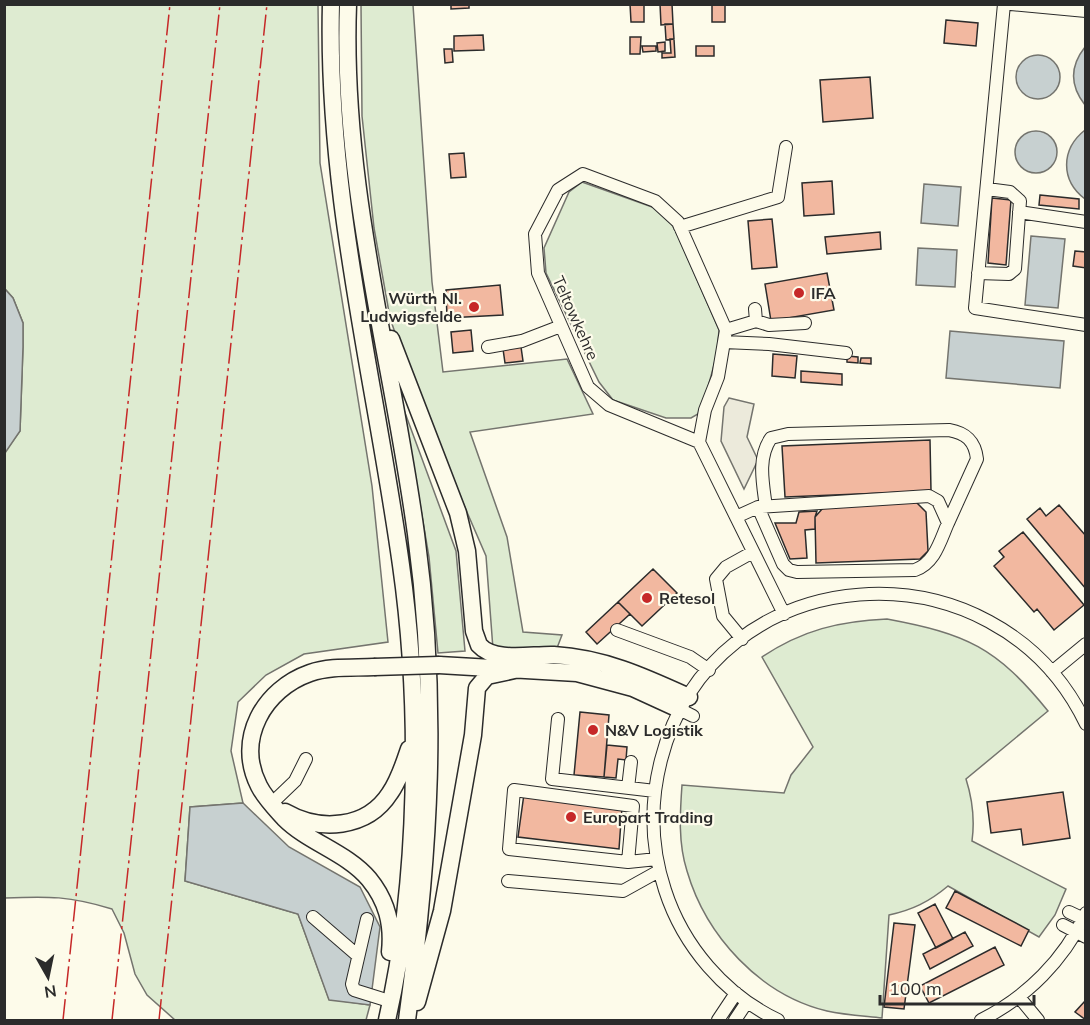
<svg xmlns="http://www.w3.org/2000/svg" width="1090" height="1025" viewBox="0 0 1090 1025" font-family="Mulish,sans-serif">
<rect width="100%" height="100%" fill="#fdfbea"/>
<path fill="#deebd1" stroke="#74746e" stroke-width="1.5" d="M4,5h314l2,158 52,323 16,156 -84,12 -38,21 -28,27 -7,49 12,52 -53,4 -5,74 113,33 31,85 41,6 -4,15h-191l-28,-25 -12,-21 -11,-41 -12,-24c-42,-13 -64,-13 -107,-11l-1,-445 16,-22 3,-84v-24l-10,-25 -8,-9z
M361,5h52l19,277 11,90 124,-13 26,55 -123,18 37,105 16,95 39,3 -5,13 -64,1 -7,-93 -69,-159 -27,-79 -16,-90 -12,-112z
M582,182l73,26 15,13 9,17 40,92 -2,24 -12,44 -7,16 -7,4h-25l-53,-18 -14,-18 -53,-109 -2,-25 25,-56z
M404,410l52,141 9,100 -27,2 -9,-96z
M887,619c80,15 109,28 161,92l-82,68c7,22 9,40 6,62l94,48 -11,26 -16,22 -91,-51c-19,16 -36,24 -59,29l-7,103c-18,-2 -37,-3 -55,-7 -67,-16 -121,-75 -140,-140 -9,-28 -7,-58 -5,-86l102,8 7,-18 22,-28 -51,-90c40,-27 78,-36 125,-38z"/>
<path fill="#eceadb" stroke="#74746e" stroke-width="1.5" d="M729,398l25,6 -7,33 11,23 -14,29 -23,-48 3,-34z"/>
<path fill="#c7d0d0" stroke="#74746e" stroke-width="1.5" d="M1085,47v58c-15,-19 -15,-39 0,-58z
M1016 77a22 22 0 1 1 44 0a22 22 0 1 1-44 0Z
M1085,130v69c-25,-19 -24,-50 0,-69z
M1015 152a21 21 0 1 1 42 0a21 21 0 1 1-42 0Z
M924,184l37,3 -3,39 -37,-3z
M1031,236l34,3 -7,69 -33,-3z
M918,248l39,2 -2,37 -39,-2z
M5,289l8,9 10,25v24l-3,84 -15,22z
M950,331l114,10 -4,47 -114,-10z
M243,803l46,44 71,40 20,40 -10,78 -41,-5 -31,-86 -113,-33 5,-74z"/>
<path fill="#f2b8a0" stroke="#2b2b2b" stroke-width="1.5" d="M451,4h18v4l-18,1z
M630,4h14v18h-13z
M660,4h12l1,20 -12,1z
M712,4h13v18h-13z
M946,20l32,3 -2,23 -32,-3z
M665,24h8l1,15 -8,1z
M483,35l1,15 -30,1v-15z
M630,37h11l-1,17h-10z
M670,39h4l1,18 -13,1v-5h9z
M665,42v9l-7,1 -1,-9z
M642,46h14v5l-13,1z
M696,46h18v10h-18z
M444,49h8l1,13 -8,1z
M870,77l3,41 -50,4 -3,-42z
M464,153l2,24 -15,1 -2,-24z
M832,181l2,33 -30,2 -2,-33z
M1040,195l39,4v10l-40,-4z
M992,198l19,2 -5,65 -18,-2z
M772,219l5,48 -25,2 -4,-48z
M880,232l1,17 -54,5 -2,-17z
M1075,251l11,1v16l-13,-2z
M827,273l7,37 -63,11 -6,-37z
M500,285l3,30 -56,3 -1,-28z
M471,330l2,21 -20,2 -2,-21z
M521,347l2,14 -18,2 -2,-14z
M773,354l24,2 -2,22 -23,-2z
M847,356l11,1v6l-11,-1z
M861,358h10v6l-11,-1z
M801,371l41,3v11l-41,-3z
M930,440l1,51 -146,6 -3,-51z
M916,502l10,10 2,39 -8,8 -104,4 -1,-46 8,-9z
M1059,505l27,31v53l-59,-70 13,-11 6,8z
M817,511l-2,6v12l-10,1 2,28 -17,1 -15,-36h21l3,-11z
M1023,532l61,73 -30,25 -17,-21 -3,3 -40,-46 10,-9 -5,-6z
M653,569l24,24 -35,33 -24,-24z
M618,602l12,12 -33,30 -11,-12z
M580,712l29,3 -5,62 -30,-2z
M607,745l20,2 -1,13 -8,-1 -2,19 -12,-1z
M1063,792l7,46 -47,7 -2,-16 -30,4 -4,-31z
M524,794l98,13 -3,42 -101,-12z
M955,891l74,39 -8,16 -75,-38z
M935,904l18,35 -17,9 -18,-35z
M894,923l21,2 -11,84 -20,-2z
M965,932l8,14 -43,23 -7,-15z
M995,947l9,18 -75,38 -9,-17z
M1085,1001h1v19l-11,-8z"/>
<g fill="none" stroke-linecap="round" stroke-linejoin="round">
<defs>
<path id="minor" d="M1004,4l-29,304 111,17
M1011,4l75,7
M1019,212l67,10
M680,227l98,-30 8,-50
M978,273l31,1 6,-5 5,-68 -10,-9 -23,-3
M756,321l13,4 36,-2
M726,330l30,-9 -1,-12
M724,342l45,2 77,9
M488,347l34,-6 39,-15
M699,442l-90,-37 -21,-18 -50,-114 -3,-39 23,-44 25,-16 72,27 23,21 48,108 -8,47 -13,33 -6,32 85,172
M766,507c-3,-23 -9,-49 5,-69l17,-4 161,-4c17,3 26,11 28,29l-29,64
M736,517l22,-10 171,-11 9,5 10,22c-8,18 -13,40 -33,47l-118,2 -8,-2 -6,-6 -25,-57
M617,630l73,27 19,13
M742,639l-19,-23 -7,-37 10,-12 27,-15
M1052,672l34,-28
M681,710l12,6
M558,719l-6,60 103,12
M628,788l3,-26
M271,804l24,-23 11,-22
M628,862l5,-56 -119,-16 -5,59 119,13 29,-3
M508,881l115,10 36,-20
M1069,912l17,8
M313,917l44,38
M367,919l-15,65 2,6 32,10
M1063,925l23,12
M1019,997l19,23
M718,1020l18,-27
M735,1020l12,-18
M778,1020c-53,-25 -95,-74 -113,-130 -14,-42 -15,-87 -4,-130 52,-205 335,-224 425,-36
M981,1020c46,-23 83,-60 105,-107"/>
<path id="highway" d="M331,4c-5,191 44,374 70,561 20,141 18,316 -14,455
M348,4c-7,182 44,352 68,530 23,169 14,318 -9,486
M391,339l67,174 9,38 7,80 5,14c16,18 53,9 75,10 50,3 91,22 135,42
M439,665l138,8 56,15 48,22
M374,667c-21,1 -44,-1 -64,6 -46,16 -75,66 -51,113 6,12 16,22 25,32 25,25 62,34 85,61 18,22 24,45 21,73
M285,812c35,20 82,17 105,-19 9,-13 14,-29 19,-44
M417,1002l25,-91 31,-176 4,-47 10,-12 32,-7"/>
</defs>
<use href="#minor" stroke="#2b2b2b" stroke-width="14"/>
<use href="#highway" stroke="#2b2b2b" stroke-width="19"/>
<use href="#minor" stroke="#fdfbea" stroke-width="12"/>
<use href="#highway" stroke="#fdfbea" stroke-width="16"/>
<defs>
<path id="highway-bridge" d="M374,667l65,-2"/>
</defs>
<use href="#highway-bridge" stroke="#2b2b2b" stroke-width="19" stroke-linecap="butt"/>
<use href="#highway-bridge" stroke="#fdfbea" stroke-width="16"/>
<path stroke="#c62828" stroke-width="1.5" stroke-dasharray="21 4.5 3 4.5" stroke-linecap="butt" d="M63,1020l107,-1016
M112,1020l108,-1016
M159,1020l108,-1016"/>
</g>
<g fill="#c62828" stroke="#fdfbea" stroke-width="2">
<circle cx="799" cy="293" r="6"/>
<circle cx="474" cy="307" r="6"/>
<circle cx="647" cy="598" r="6"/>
<circle cx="593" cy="730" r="6"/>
<circle cx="571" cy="817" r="6"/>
</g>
<g text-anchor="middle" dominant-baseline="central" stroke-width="4.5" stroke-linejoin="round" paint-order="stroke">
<g font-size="16" font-weight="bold" fill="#2b2b2b" stroke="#fdfbea" text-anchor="start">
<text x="811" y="293">IFA</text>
<text x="462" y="298" text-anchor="end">Würth Nl.<tspan x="462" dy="18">Ludwigsfelde</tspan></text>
<text x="659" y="598">Retesol</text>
<text x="605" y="730">N&amp;V Logistik</text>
<text x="583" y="817">Europart Trading</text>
</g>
<g font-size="16" fill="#2b2b2b" stroke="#fdfbea">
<text transform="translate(576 318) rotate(66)">Teltowkehre</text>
</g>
</g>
<rect width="1090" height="1025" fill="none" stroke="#2b2b2b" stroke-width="12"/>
<g transform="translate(48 977) rotate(171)" stroke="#fdfbea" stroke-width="4.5" paint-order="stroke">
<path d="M0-4.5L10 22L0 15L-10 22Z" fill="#2b2b2b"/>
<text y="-9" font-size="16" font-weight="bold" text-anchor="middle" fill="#2b2b2b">N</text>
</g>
<path d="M880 995v9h154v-9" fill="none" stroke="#2b2b2b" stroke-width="3"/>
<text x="889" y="995" font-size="18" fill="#2b2b2b" stroke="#fdfbea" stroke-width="4.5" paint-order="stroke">100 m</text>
</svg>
